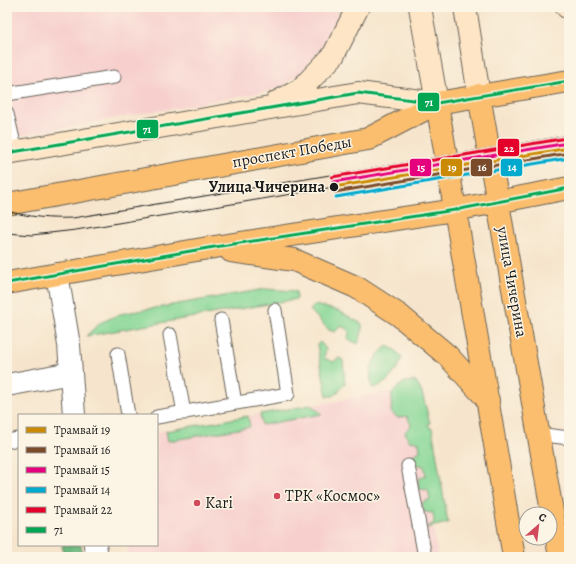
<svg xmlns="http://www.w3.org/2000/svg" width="576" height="564" viewBox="0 0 576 564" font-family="Alegreya,serif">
<rect width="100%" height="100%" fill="#fcf5e5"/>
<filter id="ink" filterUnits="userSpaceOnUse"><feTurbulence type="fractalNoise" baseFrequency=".025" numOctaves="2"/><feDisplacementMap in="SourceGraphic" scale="8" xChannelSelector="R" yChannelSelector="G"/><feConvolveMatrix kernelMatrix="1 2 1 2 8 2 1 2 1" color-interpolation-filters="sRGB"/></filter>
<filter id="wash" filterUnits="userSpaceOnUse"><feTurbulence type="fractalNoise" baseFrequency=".012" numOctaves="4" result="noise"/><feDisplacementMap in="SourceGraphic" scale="16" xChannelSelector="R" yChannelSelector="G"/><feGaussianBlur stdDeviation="0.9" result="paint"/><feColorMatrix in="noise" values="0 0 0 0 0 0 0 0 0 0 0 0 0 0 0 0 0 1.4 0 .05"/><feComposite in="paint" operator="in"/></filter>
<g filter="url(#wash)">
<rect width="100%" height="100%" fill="#f6e5cc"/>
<path fill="#f7d0ce" d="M7,7h333l-7,20 -15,26 -16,19 -21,15 -12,4 -262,47z
M410,388l28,169h-309l-2,-12h30v-113z"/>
<path fill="#87d796" stroke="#527a59" d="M265,289l31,2 1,8 -211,37 14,-13 20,-9z
M315,305l24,6 23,13v8l-4,12 -10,-5 1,-9 -8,-4 -6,6 -6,-2 -19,-20z
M320,342l6,7 -2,9 9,4 6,-4 4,2 2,24 -11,12h-7l-10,-51z
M387,346l8,4 7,8c-6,15 -15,27 -30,30 -4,-19 0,-29 15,-42z
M416,381l6,12 8,30 -2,1 2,4h2l16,95 -22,5 8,-5 -1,-10 -9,-1 -2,-9 8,-4 -2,-9 -9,-1 -1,-10 8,-4 -2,-9 -10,-2 -1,-9 7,-4 -1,-9 -10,-1 -4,-9 6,-7 -4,-9 -9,2 -7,-6 1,-19 12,-11z
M311,405l11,9 -60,11 -2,-11z
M248,416l2,11 -82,14 -2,-10z"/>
<path fill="#6db87f" stroke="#446a4e" d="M62,545h19l2,12h-19z"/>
</g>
<g filter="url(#ink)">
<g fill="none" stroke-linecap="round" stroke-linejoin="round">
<defs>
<path id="lane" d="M7,94l107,-17
M7,114l9,38
M221,320l14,83
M170,335l14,78
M118,354l10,61
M157,417l131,-23 -13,-84
M537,434l32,4
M7,441l12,-2
M408,466l17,91"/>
<path id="street" d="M57,274l12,71 5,70
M7,385l64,-12
M95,545l2,12"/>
<path id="secondary" d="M465,7l14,88
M567,7l2,1
M277,102l23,-12 33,-34 25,-49
M7,153l351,-60 79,10 -17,-96"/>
<path id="primary" d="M479,95l81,462
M437,103l77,454
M7,204l361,-65 69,-36 132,-22
M231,251l63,9 62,27 43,28 49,41 40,44
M7,283l201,-35 247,-38 114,-22"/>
</defs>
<use href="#lane" stroke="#68625a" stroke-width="15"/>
<use href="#street" stroke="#68625a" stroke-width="24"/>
<use href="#secondary" stroke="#68625a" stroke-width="24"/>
<use href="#primary" stroke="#68625a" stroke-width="24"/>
<use href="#lane" stroke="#fff" stroke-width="13"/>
<use href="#street" stroke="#fff" stroke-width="22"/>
<use href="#secondary" stroke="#fde5c5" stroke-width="22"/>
<use href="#primary" stroke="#fbbe6e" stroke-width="22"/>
<path stroke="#1c1c1c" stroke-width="1" d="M7,211c23,6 42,8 66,7l496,-83
M7,233l25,2 44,-5 258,-43"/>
<defs>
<path id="bus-1" d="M7,153l351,-60 79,10 132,-22
M7,283l201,-35 247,-38 114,-22"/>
</defs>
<use href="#bus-1" stroke="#fcf5e5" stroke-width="6"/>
<use href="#bus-1" stroke="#00a651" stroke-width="3"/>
<defs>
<path id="tram-1" d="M334,187l235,-39"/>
<path id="tram-2" d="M335,192l234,-39"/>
<path id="tram-3" d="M333,182l235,-39"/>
<path id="tram-4" d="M336,197l233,-39"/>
<path id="tram-5" d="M332,177l235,-39"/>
</defs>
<use href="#tram-1" stroke="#fcf5e5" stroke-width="6"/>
<use href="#tram-2" stroke="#fcf5e5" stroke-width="6"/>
<use href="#tram-3" stroke="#fcf5e5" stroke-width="6"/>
<use href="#tram-4" stroke="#fcf5e5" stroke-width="6"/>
<use href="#tram-5" stroke="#fcf5e5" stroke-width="6"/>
<use href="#tram-1" stroke="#cb8a06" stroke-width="3"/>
<use href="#tram-2" stroke="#7a4b2a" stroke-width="3"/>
<use href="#tram-3" stroke="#e5007d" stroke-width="3"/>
<use href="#tram-4" stroke="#00a9ce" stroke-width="3"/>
<use href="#tram-5" stroke="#e4002b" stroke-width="3"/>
</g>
</g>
<circle fill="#1c1c1c" stroke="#fcf5e5" stroke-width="1.5" cx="334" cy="187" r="5"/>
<g fill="#d1495b" stroke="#fcf5e5" stroke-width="1.5">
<circle cx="277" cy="496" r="4"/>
<circle cx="197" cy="503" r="4"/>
</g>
<g text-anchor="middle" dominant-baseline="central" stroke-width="3" stroke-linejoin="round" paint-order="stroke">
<g font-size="16" fill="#1c1c1c" stroke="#fcf5e5">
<text transform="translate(292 152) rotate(-10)">проспект Победы</text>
<text transform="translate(512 282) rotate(80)">улица Чичерина</text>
</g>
<g font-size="16" font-weight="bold" fill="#1c1c1c" stroke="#fcf5e5" text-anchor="end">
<text x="325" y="187">Улица Чичерина</text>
</g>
<g font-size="16" fill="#1c1c1c" stroke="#fcf5e5" text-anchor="start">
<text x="285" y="496">ТРК «Космос»</text>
<text x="205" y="503">Kari</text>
</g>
</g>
<g stroke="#fcf5e5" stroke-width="1.5">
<rect x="417" y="92" width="23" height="20" rx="4" fill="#00a651"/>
<rect x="136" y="119" width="23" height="20" rx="4" fill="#00a651"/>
<rect x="497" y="138" width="23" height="19" rx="4" fill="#e4002b"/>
<rect x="409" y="158" width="23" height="19" rx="4" fill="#e5007d"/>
<rect x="440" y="158" width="23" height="19" rx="4" fill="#cb8a06"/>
<rect x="470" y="158" width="23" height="19" rx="4" fill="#7a4b2a"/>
<rect x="500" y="158" width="23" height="19" rx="4" fill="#00a9ce"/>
</g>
<g font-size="11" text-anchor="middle" font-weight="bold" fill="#fff">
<text x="429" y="106">71</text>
<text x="147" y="133">71</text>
<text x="509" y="152">22</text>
<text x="421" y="171">15</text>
<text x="452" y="171">19</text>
<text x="482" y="171">16</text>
<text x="512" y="171">14</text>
</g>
<rect width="576" height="564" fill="none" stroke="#fcf5e5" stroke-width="24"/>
<rect x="18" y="414" width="140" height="132" fill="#fcf5e5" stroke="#a29e95"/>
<rect x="26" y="427" width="20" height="6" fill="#cb8a06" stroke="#a29e95"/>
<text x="54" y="434" font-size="12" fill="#1c1c1c">Трамвай 19</text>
<rect x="26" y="447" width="20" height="6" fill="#7a4b2a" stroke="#a29e95"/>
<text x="54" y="454" font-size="12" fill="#1c1c1c">Трамвай 16</text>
<rect x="26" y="467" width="20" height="6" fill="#e5007d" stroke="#a29e95"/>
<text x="54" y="474" font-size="12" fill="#1c1c1c">Трамвай 15</text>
<rect x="26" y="487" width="20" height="6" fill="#00a9ce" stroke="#a29e95"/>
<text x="54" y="494" font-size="12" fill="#1c1c1c">Трамвай 14</text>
<rect x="26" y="507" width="20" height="6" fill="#e4002b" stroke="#a29e95"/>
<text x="54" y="514" font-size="12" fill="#1c1c1c">Трамвай 22</text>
<rect x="26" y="527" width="20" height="6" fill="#00a651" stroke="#a29e95"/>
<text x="54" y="534" font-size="12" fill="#1c1c1c">71</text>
<g transform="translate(538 526) rotate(28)"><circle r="19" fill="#fcf5e5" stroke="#a29e95"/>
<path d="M0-3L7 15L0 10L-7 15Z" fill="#d1495b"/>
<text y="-6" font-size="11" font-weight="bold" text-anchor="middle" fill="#1c1c1c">С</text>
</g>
</svg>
